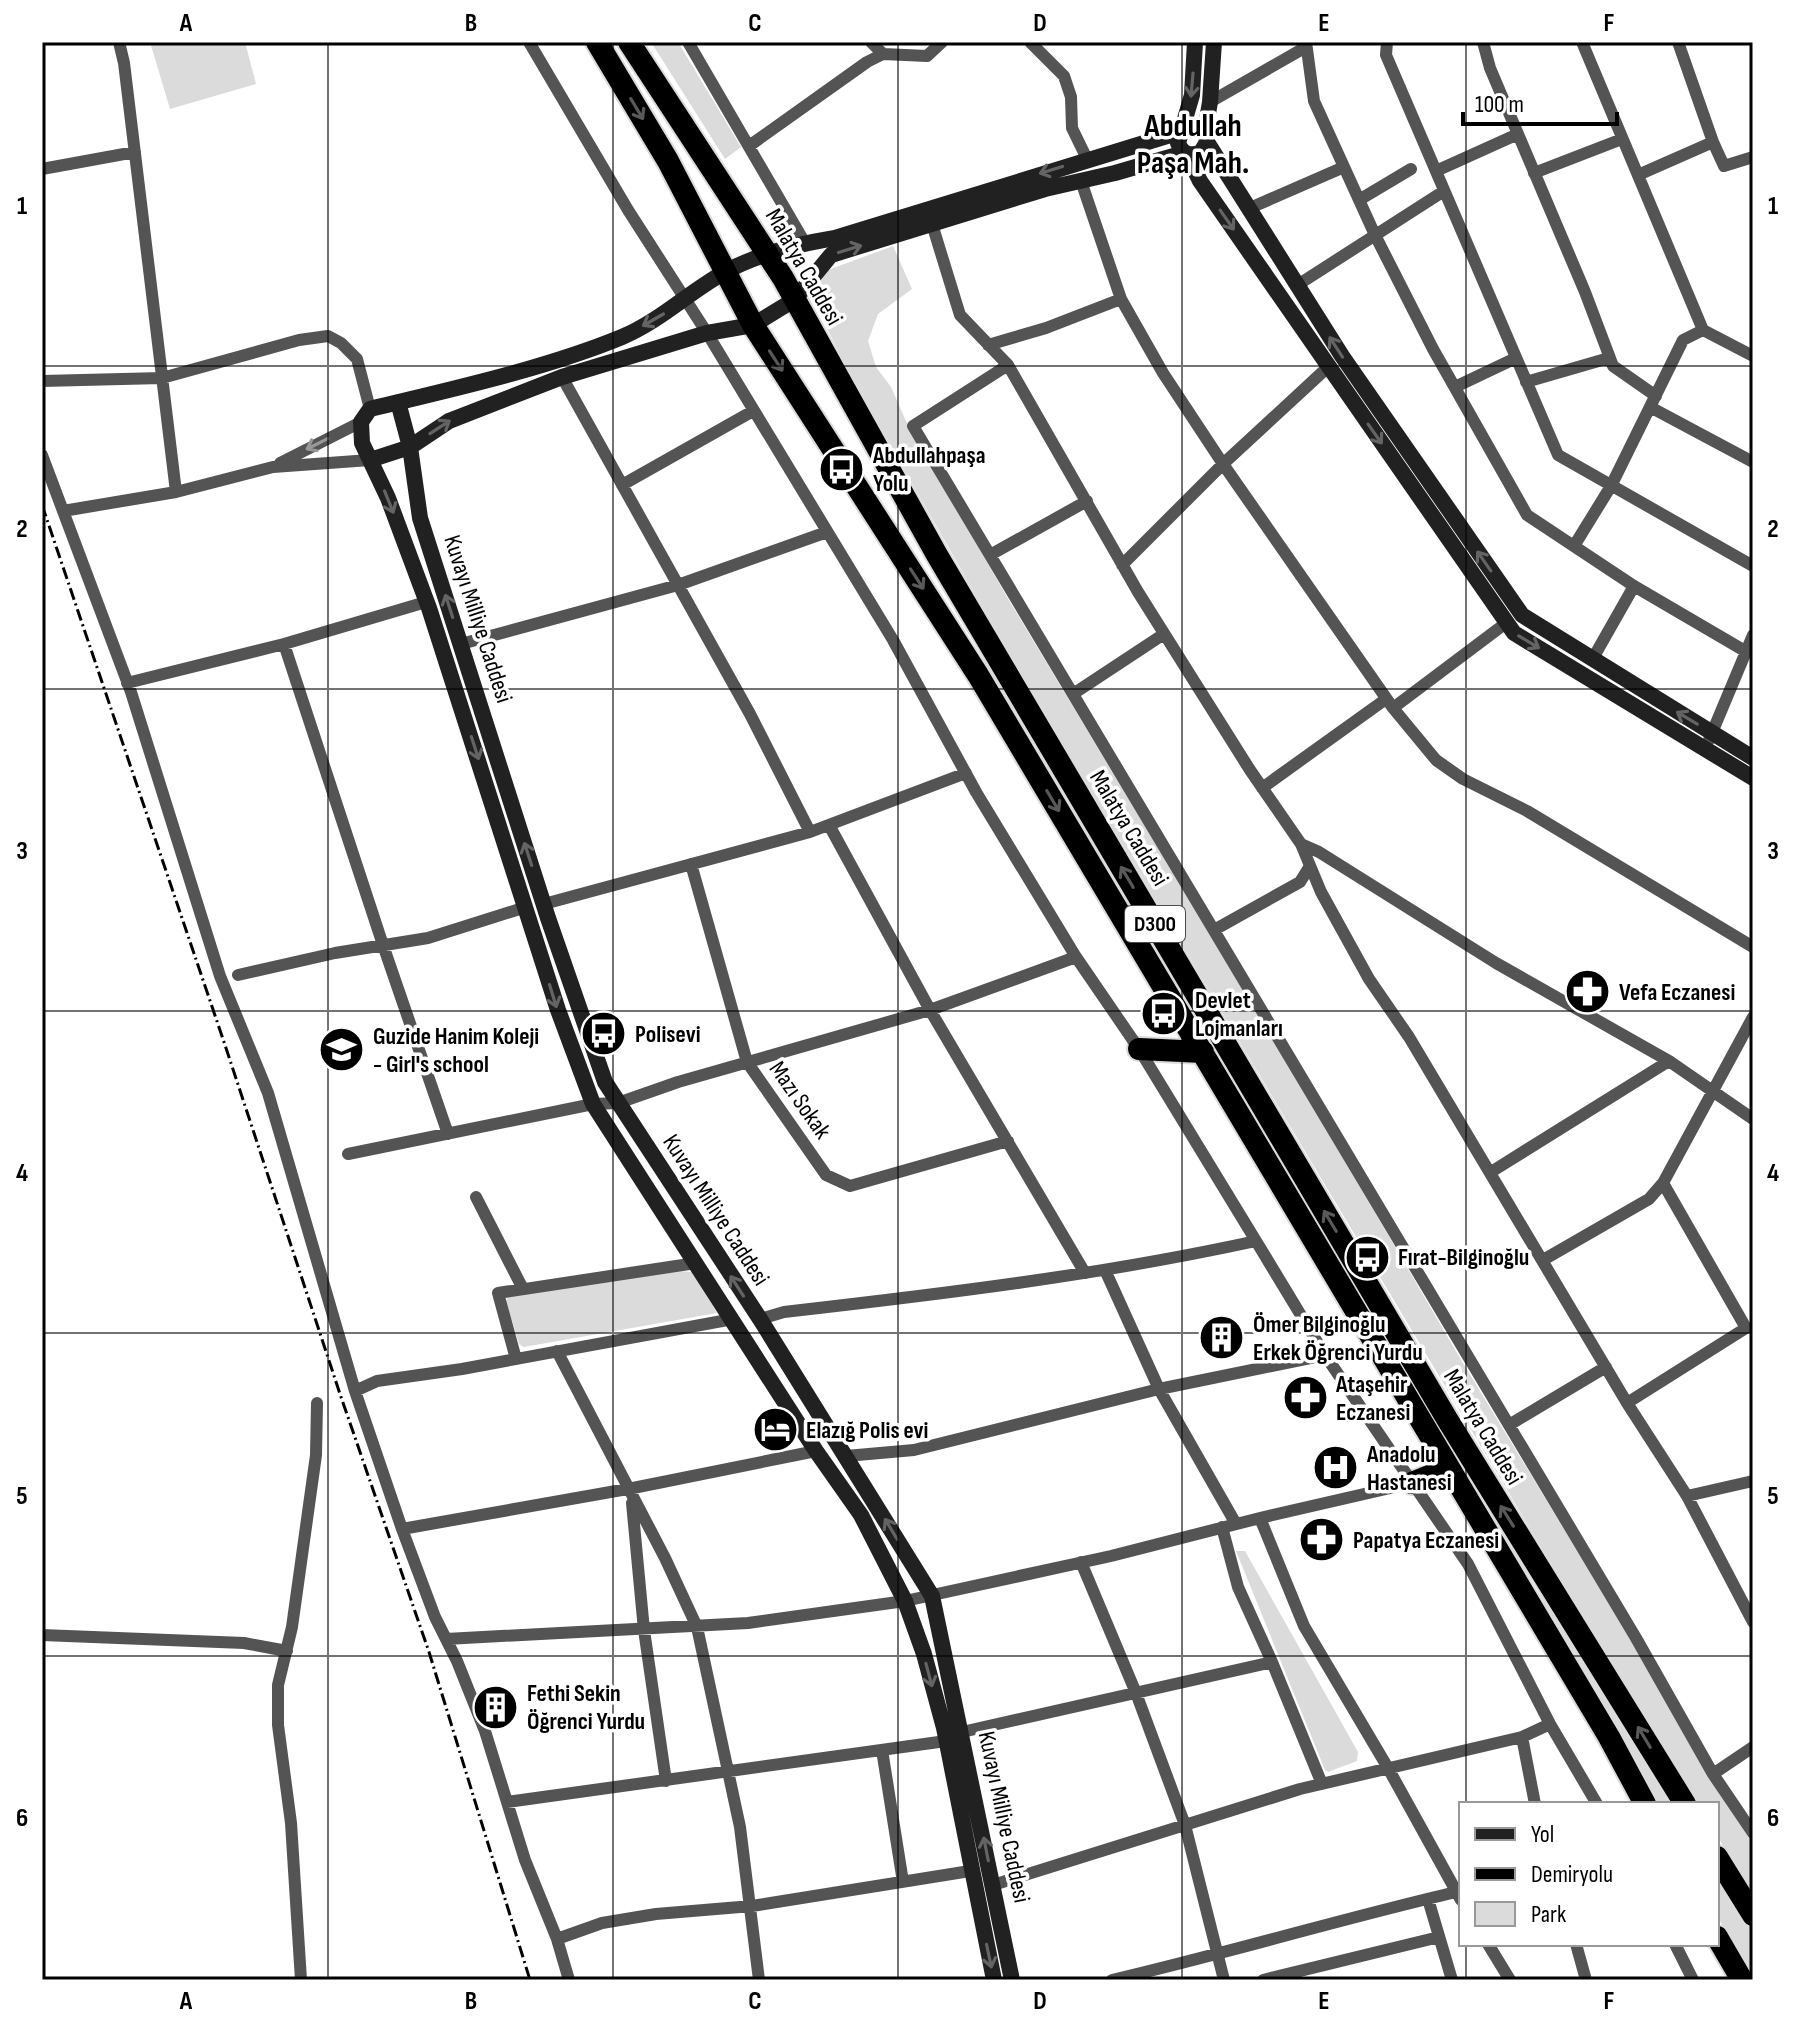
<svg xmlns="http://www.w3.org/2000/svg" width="1795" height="2022" viewBox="0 0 1795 2022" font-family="'Sofia Sans Condensed',sans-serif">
<rect width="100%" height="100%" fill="#fff"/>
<path fill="#dbdbdb" d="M150,42h95l11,42 -86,25z
M651,42h27l63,105 -16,12z
M893,246l19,43 -34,25 -10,27 8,26 15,20 14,32 102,178 287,477 166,284 198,326 95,151v59l-36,-58v-32h-19l-154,-252 -371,-622 -185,-313 -141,-248 -31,-63 5,-26 7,-10z
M678,1271l14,1 25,41 -193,34 -5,-3 -13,-43 3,-5z
M1236,1551h9l113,201 -1,9 -29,11 -3,-2z
M1544,1592l130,212h-20l-119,-208z
M1717,1873l36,59v48l-36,-64z"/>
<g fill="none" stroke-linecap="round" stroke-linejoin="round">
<defs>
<path id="highway" d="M597,42l71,119 85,164 225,350 631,1062 36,67
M629,42l154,236 154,277 510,864 238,385
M1139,1049l64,3
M1412,1483l37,-15
M1717,1857l36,58
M1717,1937l25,43"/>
</defs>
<use href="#highway" stroke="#dbdbdb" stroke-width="26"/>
<path stroke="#545454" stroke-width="12" d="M119,42l5,21 52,429
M529,42l99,168 79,123 186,307 83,152 100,165 63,92 117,192
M688,42l117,201
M871,42l12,12 44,2 15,-14
M1030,42l34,34 7,21 1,31 15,31
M1306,42l8,59 61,134 58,114 94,166 107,71 111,65
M1387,42l-1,13 172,400 195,111
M1483,42l7,26 95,224 28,74 43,30
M1582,42l121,288 50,26
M1678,42l35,100
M1210,102l96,-55
M749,146l118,-84 16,-8
M42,169l93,-17
M1436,171l82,-37
M1534,173l88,-34
M1638,175l75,-33 11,24 29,-9
M1081,181l40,118 42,74 60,91 170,244 43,52 27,19 64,32 226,136
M1359,200l52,-31
M1250,208l94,-41
M932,224l28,91 48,50 130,227 112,178 51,74 20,48 48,87 40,58 218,366 60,93 66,126
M1296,286l148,-95
M988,345l58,-17 75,-29
M1008,365l-95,61 723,1212 77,136 40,59
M562,377l188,337 60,118
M42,381l120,-3 137,-38 29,-4 13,7 16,16 13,50
M1526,382l83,-24
M1455,387l61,-29
M1650,407l103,55
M42,455l89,237 89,284 48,117 87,298 47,138 33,88 22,44 28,70 40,129 32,79 12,41
M280,463l81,-41
M622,485l131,-74
M63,511l113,-19 97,-25 97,-7
M1574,546l37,-60 72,-146 20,-10
M990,555l97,-54
M1122,565l101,-101 105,-97
M284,644l99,301 65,189
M461,644l217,-59 149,-53
M1592,660l42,-74
M127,683l157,-39 142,-42
M1073,694l91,-60
M1393,708l113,-85
M1709,740l44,-105
M1262,788l124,-89
M829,825l101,185 155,263
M1301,844l18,8 177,111 173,98 84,58
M691,864l56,198 79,113 24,11 158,-45
M544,904l266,-72 156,-59
M1214,930l86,-48 10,-16
M238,975l97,-22 93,-15 98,-31
M348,1154l245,-50 25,-1 60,-21 252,-72 146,-53
M1491,1172l178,-111
M476,1197l47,92
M1543,1260l106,-61 14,-16 90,-166
M1105,1270l54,119 77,135
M760,1319l24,-7c158,-18 316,-37 472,-71l69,114 143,209 82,160 47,80
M557,1351l108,207 32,69 43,200 19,153
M516,1359l-18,-66 198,-30
M355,1391l22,-10 85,-12 271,-50
M1627,1403l119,-75 -83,-145
M1509,1425l97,-58
M846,1456l68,-6 245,-61 166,-34
M1687,1496l66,-15
M632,1503l12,127 22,151
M1260,1518l44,108 84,142 73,132
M1222,1527l16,60 34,75 50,122
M402,1529l231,-41 183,-37
M1081,1562l55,131 49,132 39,155
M42,1635l202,8 43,8
M446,1639l302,-16 157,-22 206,-45 149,-38 152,-35
M962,1732l310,-70
M1522,1737l13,67
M882,1750l21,132
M1713,1774l40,-27
M507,1802l439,-61
M993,1885l307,-96 222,-52 28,-13
M1428,1899l24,81
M557,1939l45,-16 54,-9 96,-8 218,-35
M1488,1944l22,36
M1576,1944l10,36
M1675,1944l18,36
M301,1980l-10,-157 -13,-98v-40l14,-58 24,-172 1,-52
M1112,1980c115,-27 229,-61 344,-88
M1263,1980l176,-43"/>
<path stroke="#212121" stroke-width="16" d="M1184,127l11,-2 10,6 2,11 -6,10c-11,5 -19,2 -23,-9l14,-48 3,-53
M1205,131l5,-29 4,-60
M1207,142l135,214 180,259 231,143
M1187,154l13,27 314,452 239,145
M398,402l12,45 10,71 128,400 57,164 155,237 172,277 80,384
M370,460l40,-13 39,-26 113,-44 145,-44 46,-8 41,-25 37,-45 214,-66 70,-16 69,-20
M994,1980l-50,-252 -20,-74 -19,-53 -44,-86 -45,-64 -223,-347 -35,-94 -129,-402 -41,-110 -26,-55 -1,-21 9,-13c82,-20 174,-40 252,-72 38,-16 67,-45 103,-65 33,-18 73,-28 110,-34l345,-106"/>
<use href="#highway" stroke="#000" stroke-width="22"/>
<path stroke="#000" stroke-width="3" stroke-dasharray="12 4 2 4" stroke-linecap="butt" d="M42,505l182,537 116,352 89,258 101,328"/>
</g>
<defs><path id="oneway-shaft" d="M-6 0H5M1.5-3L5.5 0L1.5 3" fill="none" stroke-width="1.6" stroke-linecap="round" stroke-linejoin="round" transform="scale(2)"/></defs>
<g stroke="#646464">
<use href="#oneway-shaft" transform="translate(1192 85) rotate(95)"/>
<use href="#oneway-shaft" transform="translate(1051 170) rotate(163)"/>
<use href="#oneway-shaft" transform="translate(1227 220) rotate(55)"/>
<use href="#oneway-shaft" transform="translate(850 249) rotate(-17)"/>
<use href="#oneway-shaft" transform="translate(653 320) rotate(150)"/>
<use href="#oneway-shaft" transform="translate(1336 347) rotate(-123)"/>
<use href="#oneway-shaft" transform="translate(440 427) rotate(-33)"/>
<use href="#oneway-shaft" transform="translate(1375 434) rotate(55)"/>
<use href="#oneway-shaft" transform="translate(389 502) rotate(68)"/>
<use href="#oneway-shaft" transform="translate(1484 561) rotate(-125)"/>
<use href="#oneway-shaft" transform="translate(449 606) rotate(-108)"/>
<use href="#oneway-shaft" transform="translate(1529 642) rotate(31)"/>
<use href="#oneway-shaft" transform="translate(1687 718) rotate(-149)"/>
<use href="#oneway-shaft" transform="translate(475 748) rotate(72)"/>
<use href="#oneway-shaft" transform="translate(528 854) rotate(-108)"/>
<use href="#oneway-shaft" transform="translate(553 996) rotate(73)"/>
<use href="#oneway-shaft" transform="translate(737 1286) rotate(-123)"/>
<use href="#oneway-shaft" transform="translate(891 1529) rotate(-121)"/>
<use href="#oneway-shaft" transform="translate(929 1675) rotate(75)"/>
<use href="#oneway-shaft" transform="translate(986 1849) rotate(-101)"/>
<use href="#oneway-shaft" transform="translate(989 1956) rotate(78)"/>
</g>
<g stroke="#595959">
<use href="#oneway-shaft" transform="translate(637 109) rotate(59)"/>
<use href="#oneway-shaft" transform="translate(776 361) rotate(57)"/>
<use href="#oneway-shaft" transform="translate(917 579) rotate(57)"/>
<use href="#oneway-shaft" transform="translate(1053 801) rotate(59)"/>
<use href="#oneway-shaft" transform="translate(1127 877) rotate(-121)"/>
<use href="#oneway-shaft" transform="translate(1330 1221) rotate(-121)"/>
<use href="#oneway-shaft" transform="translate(1507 1516) rotate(-122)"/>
<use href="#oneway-shaft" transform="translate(1644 1737) rotate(-121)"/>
</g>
<use stroke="#989898" href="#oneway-shaft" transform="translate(317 444) rotate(153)"/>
<path fill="none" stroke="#000" stroke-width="2" stroke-opacity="0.55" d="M328,42v1938M613,42v1938M898,42v1938M1182,42v1938M1466,42v1762M42,366h1711M42,689h1711M42,1011h1711M42,1333h1711M42,1656h1711M1466,1944v36"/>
<defs>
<symbol id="bus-disc" viewBox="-11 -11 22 22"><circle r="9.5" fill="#000" stroke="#fff"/><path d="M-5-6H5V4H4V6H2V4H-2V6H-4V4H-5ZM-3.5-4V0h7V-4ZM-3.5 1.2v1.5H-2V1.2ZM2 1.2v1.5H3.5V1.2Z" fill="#fff"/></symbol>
<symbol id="pharmacy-disc" viewBox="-11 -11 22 22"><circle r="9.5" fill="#000" stroke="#fff"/><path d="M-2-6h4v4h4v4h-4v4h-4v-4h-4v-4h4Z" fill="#fff"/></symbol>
<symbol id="school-disc" viewBox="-11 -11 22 22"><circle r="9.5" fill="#000" stroke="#fff"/><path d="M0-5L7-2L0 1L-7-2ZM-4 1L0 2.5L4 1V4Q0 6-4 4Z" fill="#fff"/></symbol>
<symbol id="building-disc" viewBox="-11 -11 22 22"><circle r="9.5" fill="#000" stroke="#fff"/><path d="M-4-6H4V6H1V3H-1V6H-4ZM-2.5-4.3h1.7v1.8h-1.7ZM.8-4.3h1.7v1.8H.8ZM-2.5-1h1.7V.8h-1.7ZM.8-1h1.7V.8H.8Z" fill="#fff"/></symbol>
<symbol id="hotel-disc" viewBox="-11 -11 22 22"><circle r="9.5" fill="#000" stroke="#fff"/><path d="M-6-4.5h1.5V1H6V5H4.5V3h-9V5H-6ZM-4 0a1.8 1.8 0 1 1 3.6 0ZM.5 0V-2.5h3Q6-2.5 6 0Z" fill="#fff"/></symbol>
<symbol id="hospital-disc" viewBox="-11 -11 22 22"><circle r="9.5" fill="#000" stroke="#fff"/><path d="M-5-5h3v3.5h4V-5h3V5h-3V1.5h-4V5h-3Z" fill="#fff"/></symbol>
</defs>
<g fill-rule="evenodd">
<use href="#bus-disc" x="816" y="444" width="51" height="51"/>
<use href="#pharmacy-disc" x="1562" y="966" width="51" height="51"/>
<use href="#bus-disc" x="1138" y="988" width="51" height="51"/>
<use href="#bus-disc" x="578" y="1008" width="51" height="51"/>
<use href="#school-disc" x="316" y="1024" width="51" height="51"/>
<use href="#bus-disc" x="1342" y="1232" width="51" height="51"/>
<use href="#building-disc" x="1196" y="1312" width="51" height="51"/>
<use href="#pharmacy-disc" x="1280" y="1372" width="51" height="51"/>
<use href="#hotel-disc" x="750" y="1404" width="51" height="51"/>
<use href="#hospital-disc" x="1310" y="1442" width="51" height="51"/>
<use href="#pharmacy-disc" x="1296" y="1514" width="51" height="51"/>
<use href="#building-disc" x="470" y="1682" width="51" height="51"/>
</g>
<g text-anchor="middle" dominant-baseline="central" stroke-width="7" stroke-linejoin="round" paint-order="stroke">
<rect fill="#fff" stroke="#4c4c4c" stroke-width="2" x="1125" y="906" width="60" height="36" rx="6"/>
<g font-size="22" font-weight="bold" fill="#000">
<text x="1155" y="924">D300</text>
</g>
<g font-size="24" fill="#000" stroke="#fff">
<text transform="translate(804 267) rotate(60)">Malatya Caddesi</text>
<text transform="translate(478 619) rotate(72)">Kuvayı Milliye Caddesi</text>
<text transform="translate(1129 828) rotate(59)">Malatya Caddesi</text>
<text transform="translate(800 1100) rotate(55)">Mazı Sokak</text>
<text transform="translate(716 1210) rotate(57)">Kuvayı Milliye Caddesi</text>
<text transform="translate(1483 1427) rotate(59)">Malatya Caddesi</text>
<text transform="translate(1004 1817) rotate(78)">Kuvayı Milliye Caddesi</text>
</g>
<g font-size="24" font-weight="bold" fill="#000" stroke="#fff" text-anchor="start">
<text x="873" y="455">Abdullahpaşa<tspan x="873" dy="28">Yolu</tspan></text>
<text x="1619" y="992">Vefa Eczanesi</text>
<text x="1195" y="1000">Devlet<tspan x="1195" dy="28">Lojmanları</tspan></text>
<text x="635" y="1034">Polisevi</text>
<text x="373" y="1036">Guzide Hanim Koleji<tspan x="373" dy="28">- Girl's school</tspan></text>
<text x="1398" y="1257">Fırat-Bilginoğlu</text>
<text x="1253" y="1324">Ömer Bilginoğlu<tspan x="1253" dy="28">Erkek Öğrenci Yurdu</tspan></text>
<text x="1336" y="1384">Ataşehir<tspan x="1336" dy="28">Eczanesi</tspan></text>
<text x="806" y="1430">Elazığ Polis evi</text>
<text x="1367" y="1454">Anadolu<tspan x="1367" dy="28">Hastanesi</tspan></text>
<text x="1353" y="1540">Papatya Eczanesi</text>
<text x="527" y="1693">Fethi Sekin<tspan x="527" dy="28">Öğrenci Yurdu</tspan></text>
</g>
<g font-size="32" font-weight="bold" fill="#000" stroke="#fff">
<text x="1193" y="126">Abdullah<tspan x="1193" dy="37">Paşa Mah.</tspan></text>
</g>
</g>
<rect width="1795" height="2022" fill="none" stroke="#ffffff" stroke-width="88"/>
<rect x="1459" y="1802" width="260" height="144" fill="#ffffff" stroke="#999999" stroke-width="2"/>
<rect x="1475" y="1828" width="40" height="12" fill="#212121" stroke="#999999" stroke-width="2"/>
<text x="1531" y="1842" font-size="24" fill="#000000">Yol</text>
<rect x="1475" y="1868" width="40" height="12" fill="#000000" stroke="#999999" stroke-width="2"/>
<text x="1531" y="1882" font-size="24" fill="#000000">Demiryolu</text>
<rect x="1475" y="1902" width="40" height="24" fill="#dbdbdb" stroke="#999999" stroke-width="2"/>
<text x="1531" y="1922" font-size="24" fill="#000000">Park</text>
<path d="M1463 112v12h154v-12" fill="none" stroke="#000000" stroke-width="4"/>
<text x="1475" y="112" font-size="24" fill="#000000" stroke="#ffffff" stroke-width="6" paint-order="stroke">100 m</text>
<rect x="44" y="44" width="1707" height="1934" fill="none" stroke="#000" stroke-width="3"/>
<g font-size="26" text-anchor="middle" font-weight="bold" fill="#000">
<text x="186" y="31">A</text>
<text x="471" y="31">B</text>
<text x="755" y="31">C</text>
<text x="1040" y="31">D</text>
<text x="1324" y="31">E</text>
<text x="1609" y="31">F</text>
<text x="22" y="214">1</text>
<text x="1773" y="214">1</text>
<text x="22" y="537">2</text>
<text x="1773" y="537">2</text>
<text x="22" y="859">3</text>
<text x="1773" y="859">3</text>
<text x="22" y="1181">4</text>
<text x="1773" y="1181">4</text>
<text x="22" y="1504">5</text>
<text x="1773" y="1504">5</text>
<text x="22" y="1826">6</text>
<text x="1773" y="1826">6</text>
<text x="186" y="2009">A</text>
<text x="471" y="2009">B</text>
<text x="755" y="2009">C</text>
<text x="1040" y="2009">D</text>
<text x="1324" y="2009">E</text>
<text x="1609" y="2009">F</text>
</g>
</svg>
